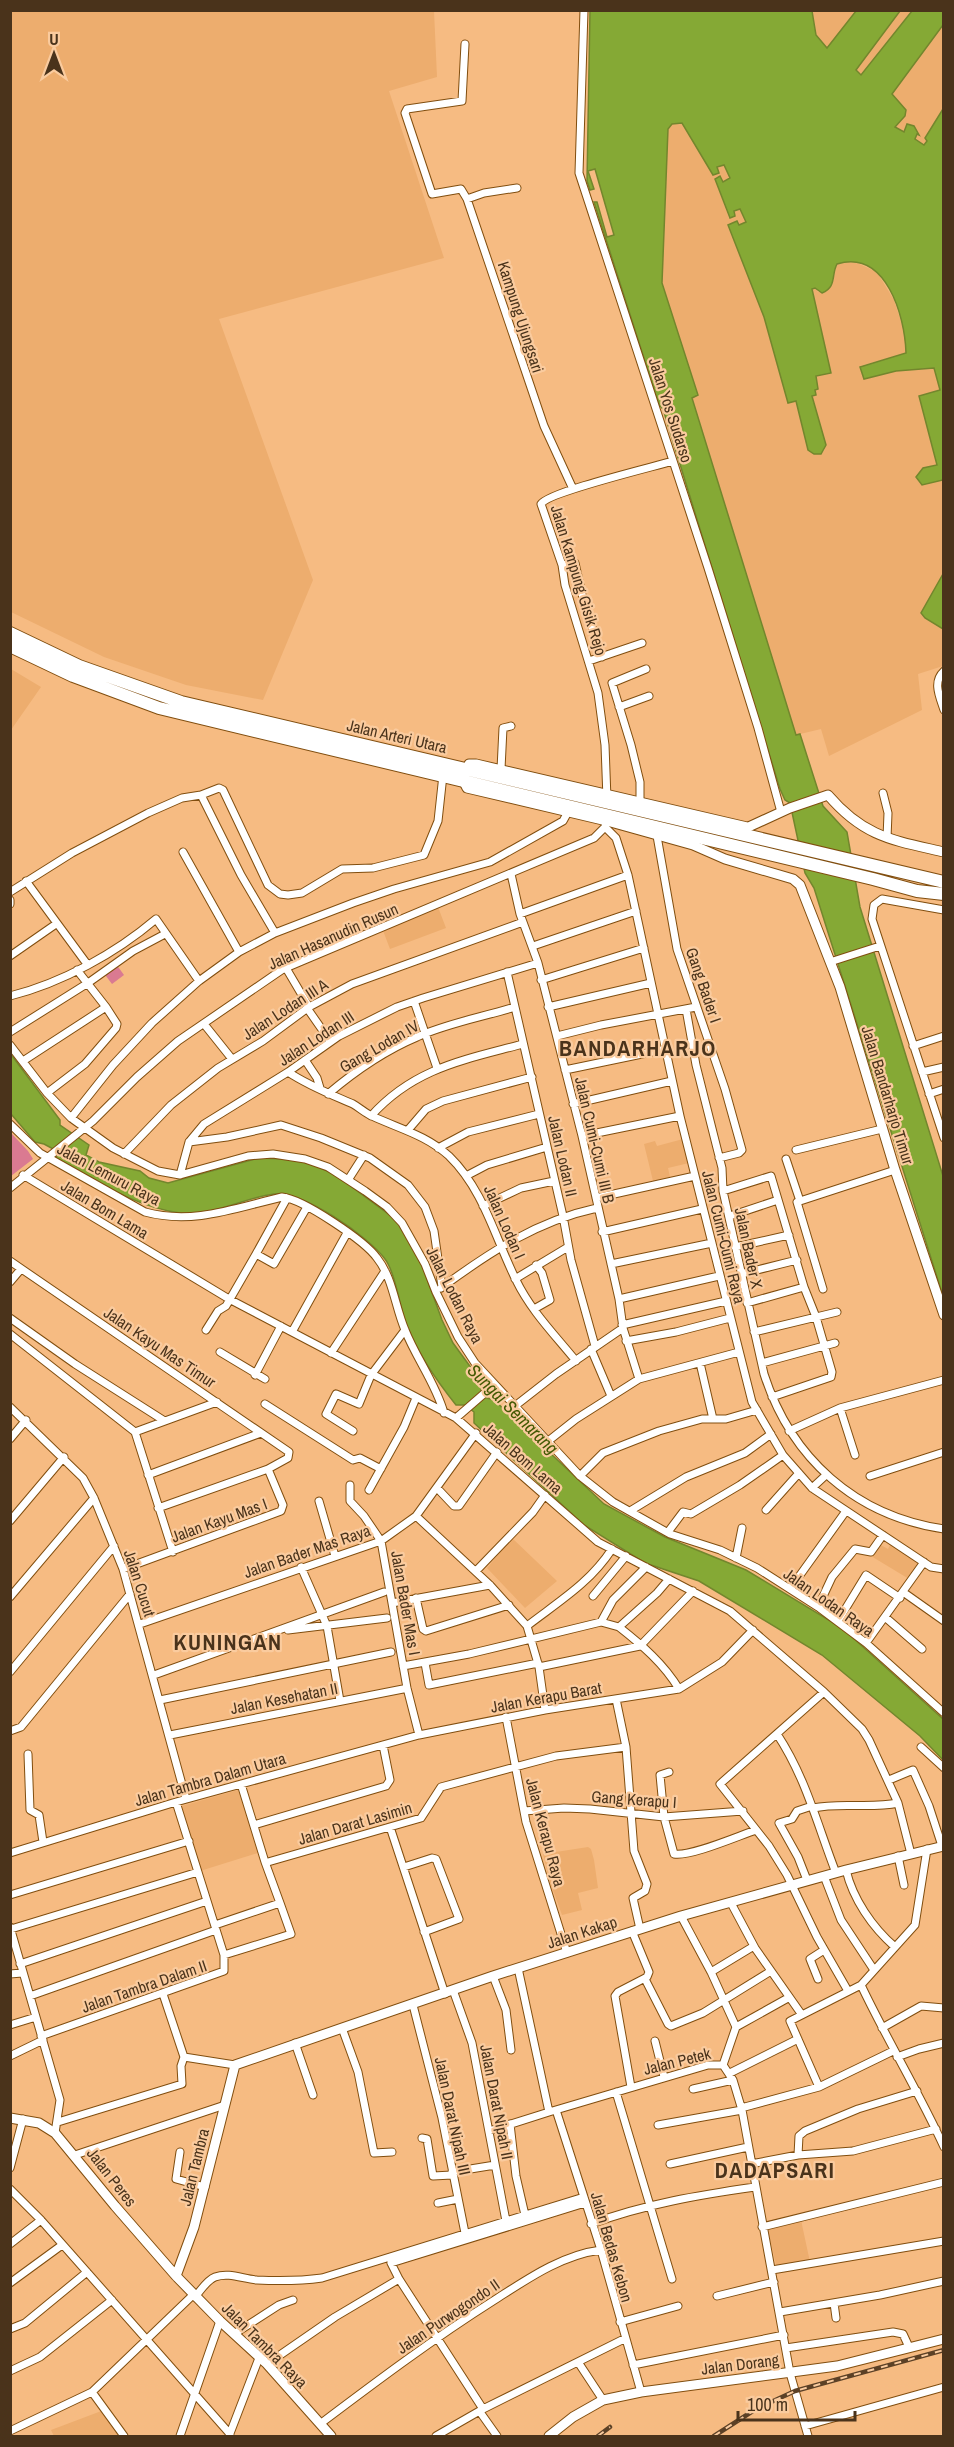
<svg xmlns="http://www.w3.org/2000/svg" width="954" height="2447" viewBox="0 0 954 2447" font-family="'Archivo Narrow',sans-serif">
<rect width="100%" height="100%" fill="#f6bb82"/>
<path fill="#edad6e" d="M10,11h424l3,66 -48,14 55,167 -225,61 94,261 -50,120 -77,-15 -82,-28 -93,-45z
M812,11h44l-29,38 -11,-14z
M900,11h12l-51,65 -5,-6z
M943,25v84l-18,29 2,2 -3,5 -10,-6 3,-5 -10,-7 -3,5 -10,-6 11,-10 1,-6 -14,-16z
M682,123l31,52 6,-2 -2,-6 7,-3 6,15 -8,3 -2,-5 -5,2 14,39 6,-2 -2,-4 7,-3 6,13 -7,3 -2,-4 -8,4 35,92 24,86 8,-2 12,49 16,1 2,-6 -14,-49 4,-20 14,-4 -18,-84h3l3,4 14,-6 5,-22 16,-3 24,11 17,28 12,37 1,16 -47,13 4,13 32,-8 38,-3 6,22 -21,6 18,69 -17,8 1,9 2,3 20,-5v94l-22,39 4,5 18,11v37l-25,8 4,36 -93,46 -8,-27 -25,6 -104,-337 5,-3 -35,-112 6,-154 4,-5z
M11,669l30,18 -30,43z
M438,907l8,21 -56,21 -8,-21z
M683,1139l6,24 -21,5 2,9 -17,4 -9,-37 11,-3 2,5z
M512,1538l45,43 -32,27 -38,-40z
M891,1543l28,18 -10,18 -38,-23 8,-12 9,5z
M238,1790l23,62 -61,19 -18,-65z
M588,1847l3,2 3,11 4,28 -20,5 4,17 -20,5 -12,-33 -7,-28z
M801,2220l9,42 -33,7 -10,-42z
M104,2410l18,26h-68l-3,-6z"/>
<path fill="#da7a91" d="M116,964l8,11 -12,9 -9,-12z
M11,1133l17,18 5,8 -22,17z"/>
<path fill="#85a935" stroke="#73862d" stroke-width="1.5" d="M590,11h222l4,24 11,13 29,-37h44l-44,59 5,5 51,-64h31v14l-51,69 14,16 -1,6 -10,11 9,5 3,-8 7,2 5,9 -2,-1 -2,5 9,6 3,-4 -2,-3 18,-29v371l-21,5 -6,-8 7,-9 14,-3 -18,-69 21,-6 -6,-22 -38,3 -32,8 -4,-12 46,-14c-1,-37 -20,-104 -69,-89 -6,11 0,23 -15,29l-7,-5 -3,1 19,84 -15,3 2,13 -3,1 1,5 -4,1 14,49 -5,9h-7l-6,-4 -12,-49 -8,2 -24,-86 -36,-92 9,-4 2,4 7,-3 -6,-13 -6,2 1,5 -5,2 -15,-39 5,-3 3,6 7,-4 -6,-13 -7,2 2,6 -6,2 -31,-52 -10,1 -4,5 -6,154 36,112 -6,3 104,337 4,-1 23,72 24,26 13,75 83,269v120l-129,-408 -9,-15 -15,-70 -5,-3 -5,-11 -117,-380 -4,-4 -65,-203h3l10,35 7,-2 -19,-66 -7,2 6,18 -4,1 -3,-9z
M943,574l1,55h-1l-18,-11 -4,-5z
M10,1053l50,67v5l29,20 -3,10 13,7 41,9 9,7 19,5 91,-25 46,2 32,16 62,46 17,27 26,71 11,23 27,37 1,10 6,8 7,2 110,104 61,33 81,33 96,58 101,91v41l-23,-24 -98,-81 -123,-74 -54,-18 -61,-38 -110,-102v-11l-9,-7h-9c-20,-25 -38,-51 -50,-81 -6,-17 -11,-52 -21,-65 -16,-22 -83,-69 -111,-65 -31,4 -62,23 -94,19 -45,-6 -85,-33 -124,-53l1,-9 -13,-7 -9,-2 -24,-28z"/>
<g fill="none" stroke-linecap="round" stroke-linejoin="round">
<defs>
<path id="street" d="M584,10l-5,163 129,395 50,160 23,84
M465,44l-3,57 -55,8 -2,4 27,81 29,-5 6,10
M517,188l-33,5 -17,6 77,227 29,63
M562,565l13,-2 9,40 18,54
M589,661l53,-18
M944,671c-12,11 -4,26 0,39
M619,707l30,-11
M501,769l2,-41 8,-2
M883,793l5,20 -1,25
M201,795l40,80 34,58
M607,799l-2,-54 -7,-52 -33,-108 -3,-20 -21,-61c7,-12 112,-37 132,-43
M640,801v-19l-9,-37 -19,-62 34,-14
M605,827l11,11 12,37 52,241 72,286 31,53 29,33 119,79 13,2
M657,836l20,113 48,140 17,61 -3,3 -20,5
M183,852l56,100
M511,874l9,40 18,49 44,173 37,163 4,29 16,51
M26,881l61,83
M10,892l62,-39 76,-40 34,-15 19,-3 18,-7 4,2 45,95 12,9 8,1 14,-2 40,-24 31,-1 51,-13 14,-34 5,-46
M10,900v4
M944,910l-62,-11 -8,6 -2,14 72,219
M520,914l108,-39
M533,946l103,-35
M10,956l46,-32
M830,962l50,-16
M286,968l23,39
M507,972l56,244 8,44 24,86
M541,980l103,-32
M10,996c52,-13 106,-43 146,-77l43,62
M414,1001l23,67
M548,1007l103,-24
M307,1008l23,33
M686,1009l10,56 26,103 1,23 41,183c27,84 91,142 180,155
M204,1024l28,35
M10,1032l78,-49 45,-32 32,-17
M557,1036l44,-11 95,-18
M10,1045l37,48 24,25 42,30 45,23 22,4 68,-19 25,-2 32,5 23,8 37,24 22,16 15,16 23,41 11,28 22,45 17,26 105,113 33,26 57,32 50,16 37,18 61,39 48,36 78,70
M913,1046l31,-10
M305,1060l12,18 3,10
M23,1061l83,-54 -29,-37
M565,1070l101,-21
M288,1072c21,14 42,22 65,32 7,4 12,9 19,12 28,13 54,19 77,40 35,34 46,82 67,124 15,31 39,55 60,81
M922,1072l22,-5
M47,1093l38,-29 31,-36 1,-4 -11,-17
M328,1094c26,-22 58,-44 89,-57 31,-14 66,-20 98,-30
M929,1094l15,-5
M573,1104l99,-23
M371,1116c43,-48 93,-56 152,-72
M71,1118l42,-53 39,-42 47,-42 40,-29 36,-19 78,-30 41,-14 96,-27 73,-41 5,-9
M10,1124l30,29 105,59c48,13 90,-4 137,-15 21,2 83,44 95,61 16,20 18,49 28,72 11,28 31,54 39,83
M408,1130l18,-21 17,-8 89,-24
M582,1136l98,-20
M189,1142l38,-5 54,-12 40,13 49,20 38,27 17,22 9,24 8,56
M438,1148l30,-16 71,-18
M796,1150l86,-21
M124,1154l47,-49 47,-37 45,-27 46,-34 43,-23 171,-62
M786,1159l14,42
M23,1175l206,124 227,119 142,124 132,69 94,81 38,37 7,11 29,63 13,51
M180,1175l9,-33 15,-18 84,-52 51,-36 58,-29 26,-9 115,-35
M466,1176l21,-11 60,-18
M348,1180l16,-25
M10,1188l83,-67 44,-44 41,-36 105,-72 311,-131 11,-11 2,-11
M723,1191l48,-15 33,111
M596,1198l99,-22
M483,1206l38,-18 33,-7
M730,1216l48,-16
M602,1232l100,-23
M735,1247l54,-12
M256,1254l31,-56
M10,1261l279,191 -1,6 -20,11 -110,39
M611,1264l101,-21
M741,1274l56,-14
M515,1279l53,-32
M10,1282l11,-13
M441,1288c49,-36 96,-67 156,-80
M823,1289l-26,-87 98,-32
M619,1299l100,-23
M747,1303l57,-16 12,30 16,55 -1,5 -59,20
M534,1309l16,-9 -8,-27 -6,-8
M10,1318l65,46 88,56
M622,1325l104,-24
M206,1330l12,-19 8,-5 30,-52 18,10 33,-57
M292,1332l55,-99
M754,1332l83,-20
M10,1334l125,98
M626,1341l50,-9 54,-14
M591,1349l20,47
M220,1352l45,27
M331,1353l54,-82
M700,1363l13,56
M762,1363l73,-20
M255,1375l26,-49
M265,1404l88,56 7,-2 21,11
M515,1406l41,-32 67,-46
M10,1407l73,71 11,20 29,71 63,230
M840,1408l15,47
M456,1418l38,-33
M353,1431l-27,-17 10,-20 23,10 12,-29 34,-45
M789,1431l51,-23 104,-28
M135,1432l38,120
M135,1432l82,-30
M10,1439l16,-19
M547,1442l29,-23 63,-40 100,-27
M148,1475l113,-42
M580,1476l23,-23 56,-22 43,-12h24l31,-9
M870,1476l74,-24
M350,1485v16l14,15 17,25 26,147 12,47
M437,1488l17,18h5l38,-54
M812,1488l14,-13
M369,1490l35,-63 12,-29
M319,1501l16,55
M766,1510l33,-37
M630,1511l56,-34 59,-24 26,-19
M416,1516l74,69 37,41 12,41 6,43
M10,1521l54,-64
M668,1532l15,-20 8,2 49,-29 43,-30
M736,1558l6,-30
M301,1567l26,59 13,75
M123,1569l158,-58 2,-6 -15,-36
M476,1571l57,-59 12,-17
M790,1589l56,-78
M903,1592l41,29
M593,1596l33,-40
M10,1597l84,-99
M416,1598l7,31 3,2 83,-26
M392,1603l98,-18
M818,1607l14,-30 23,-28 16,3 12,-17
M885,1617l37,32
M838,1621l28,-46 34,23
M601,1622l12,-22 33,-33
M140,1624l241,-83 35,-25 60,-83
M527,1626c31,-24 63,-43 85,-77
M619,1627c23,18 45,37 60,62
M288,1630l99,-12
M866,1643l58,-81
M425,1663l4,22 109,-22
M403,1666l66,-12 132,-32 18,5 38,-34 12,-14
M539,1667l101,-21 53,-55
M10,1672l104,-126
M154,1675l230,-83
M824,1692l-104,92 49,62 18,29 30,62 31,54
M616,1699l10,48 8,104 13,33 -2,7 -12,7 7,31
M160,1700l231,-48
M506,1717l20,105 41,131
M10,1731l11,-4 109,-133
M777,1734c29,44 40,90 59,139
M170,1735l233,-46
M921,1747l23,21
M28,1754l2,56 9,5 4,27
M669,1772l-9,3 4,42 10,37c16,3 64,-18 82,-24
M889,1780l24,-10 16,36 13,40
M241,1784l24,78h3l153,-44 20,-31 115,-31 70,-9
M813,1808c28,-6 57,1 85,-5
M524,1811l40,-3 26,1 74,8 79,-6
M254,1825l132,-39 4,-6 -7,-35
M390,1827l55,167
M10,1853l166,-51 243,-67 126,-25 134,-21 43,-27 31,-32
M898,1856l6,29
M265,1862l15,41
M404,1867l28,-9 4,1 23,60 -35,13
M846,1870c7,29 26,57 49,77
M824,1876l17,44 33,50
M807,1880l-9,-23 -19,-34 13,-4 5,-8 15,-5
M10,1895l179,-54
M731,1903l24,45 47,67
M681,1916l30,56 25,55
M215,1925l65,-22 11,31 -67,21
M10,1927l50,173 -5,33
M11,1929l187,-57
M20,1964l187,-63
M518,1968l31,144 159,-47h15l10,15 9,30 48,263 18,63
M711,1972l43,-26
M10,1974l12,-1
M493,1976l13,34 5,40
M645,1979l23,45 3,2 32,-13 68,-42
M818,1979l-8,-20 14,-9
M861,1985c26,55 58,107 83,162
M453,1990l19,53 34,178
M163,1994l21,63 51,8
M30,1996l186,-66
M413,2005l29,113 23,115
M10,2025l26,-8
M736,2027l52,-29
M342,2028l16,44 16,81 18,-1
M882,2028l39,-22 23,2
M41,2036l183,-65v-16l-48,-153
M655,2041l9,36
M295,2043l18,52
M10,2056l33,-16
M897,2057l22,-8 25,-6
M723,2065l13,-38
M730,2073l68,-34
M631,2087l-16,-91 3,-4 29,-15 2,-5 -17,-41
M819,2087l-29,-66 71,-36 54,-60 12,-76
M693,2089l40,-9
M616,2092l56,187
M741,2108l78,-21 74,-36
M556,2110l45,140 40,142
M58,2122l124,-38 -1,-18 3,-9
M510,2124l6,52 9,39
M658,2125l84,-15
M489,2131l60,-19
M422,2138l5,1 6,37 19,-1
M180,2152l-4,27 29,8
M75,2155l150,-50
M798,2155l1,-19 6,-5 53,-22 59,-18
M670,2164l78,-17
M751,2164l47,-9 55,-4 83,-22
M10,2168l13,-49
M452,2172l43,-7
M10,2189l31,31 189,214
M438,2203l20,-4
M591,2224c54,-20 108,-29 164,-37
M762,2227l182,-45
M10,2244l31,-24
M772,2270l172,-29
M10,2283l52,-38
M717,2296l57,-14
M195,2297c6,-7 12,-17 20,-20 14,-5 28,2 42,3 22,1 43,1 65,-2l262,-81
M834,2303l2,15
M780,2312l100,-17 64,-14
M620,2322l58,-16
M10,2329l15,-6 62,-51
M234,2334l45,-29 14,-5
M786,2348l107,-16 10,2 6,13
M578,2362l25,38
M267,2364l68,-47 64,-38
M633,2365l151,-30
M10,2371l30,-14 72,-57
M92,2392l32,44
M483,2409l-84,-130 -8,-16 194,-60
M480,2412l17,24
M320,2424c57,-43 113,-85 173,-123 33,-21 68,-46 108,-51
M805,2426l139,-39
M10,2431l82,-39 102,-98
M180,2436l40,-115
M229,2436l30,-78
M436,2436l47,-27 141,-70"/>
<path id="secondary" d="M747,827l-271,-63h-7l-6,16 4,8 140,33 86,24 32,14 68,20 7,6 40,102 55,183 49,145
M742,830l48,-22 38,-13c36,42 64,45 116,57
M10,2118l29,5 16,10 60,73 61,70 44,45 47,43 64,72
M176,2276l18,-49 41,-162 258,-89 188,-60 165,-46 98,-24
M549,2436l24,-19 30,-17 38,-8 196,-26 107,-27"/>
<path id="highway" d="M10,633l69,33 102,36 763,180
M10,646l63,30 86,32 714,171 44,12 27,3"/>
</defs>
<use href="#street" stroke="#814e0f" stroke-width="9"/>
<use href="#secondary" stroke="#814e0f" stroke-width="11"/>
<use href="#highway" stroke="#814e0f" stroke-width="14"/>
<use href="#street" stroke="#fff" stroke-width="7"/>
<use href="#secondary" stroke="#fff" stroke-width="9"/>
<use href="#highway" stroke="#fff" stroke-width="12"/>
<defs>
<path id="rail" d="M598,2436l12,-9
M714,2436l42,-27 39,-18 149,-41"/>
</defs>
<use href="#rail" stroke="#5c4126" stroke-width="4.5"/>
<use href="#rail" stroke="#facb9e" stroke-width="2" stroke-dasharray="7" stroke-linecap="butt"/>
</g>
<g text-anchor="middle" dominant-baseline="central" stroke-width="4.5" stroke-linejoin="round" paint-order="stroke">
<g font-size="16" fill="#4a331b" stroke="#facb9e">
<text transform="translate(521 317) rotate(72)">Kampung Ujungsari</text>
<text transform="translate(671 410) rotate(72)">Jalan Yos Sudarso</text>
<text transform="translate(579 580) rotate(73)">Jalan Kampung Gisik Rejo</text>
<text transform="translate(397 736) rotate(13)">Jalan Arteri Utara</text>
<text transform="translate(333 936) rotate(-24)">Jalan Hasanudin Rusun</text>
<text transform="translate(704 985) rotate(71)">Gang Bader I</text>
<text transform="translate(285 1009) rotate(-33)">Jalan Lodan III A</text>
<text transform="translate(316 1038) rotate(-33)">Jalan Lodan III</text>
<text transform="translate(379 1046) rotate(-30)">Gang Lodan IV</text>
<text transform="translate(888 1095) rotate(73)">Jalan Bandarharjo Timur</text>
<text transform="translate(595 1140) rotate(77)">Jalan Cumi-Cumi III B</text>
<text transform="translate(563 1156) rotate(77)">Jalan Lodan II</text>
<text transform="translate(109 1174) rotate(28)">Jalan Lemuru Raya</text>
<text transform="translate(105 1209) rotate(31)">Jalan Bom Lama</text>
<text transform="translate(505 1222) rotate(66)">Jalan Lodan I</text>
<text transform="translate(724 1237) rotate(76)">Jalan Cumi-Cumi Raya</text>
<text transform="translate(749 1248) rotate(78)">Jalan Bader X</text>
<text transform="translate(455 1295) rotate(63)">Jalan Lodan Raya</text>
<text transform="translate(160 1347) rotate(34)">Jalan Kayu Mas Timur</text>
<text transform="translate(523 1458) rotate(41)">Jalan Bom Lama</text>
<text transform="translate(219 1520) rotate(-20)">Jalan Kayu Mas I</text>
<text transform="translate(307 1551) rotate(-19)">Jalan Bader Mas Raya</text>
<text transform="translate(140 1583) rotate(72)">Jalan Cucut</text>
<text transform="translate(829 1602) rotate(35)">Jalan Lodan Raya</text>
<text transform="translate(406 1603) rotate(80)">Jalan Bader Mas I</text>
<text transform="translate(546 1697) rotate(-10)">Jalan Kerapu Barat</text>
<text transform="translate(284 1698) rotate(-11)">Jalan Kesehatan II</text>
<text transform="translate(210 1779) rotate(-16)">Jalan Tambra Dalam Utara</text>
<text transform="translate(634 1799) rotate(4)">Gang Kerapu I</text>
<text transform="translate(355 1823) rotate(-16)">Jalan Darat Lasimin</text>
<text transform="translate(546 1832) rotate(75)">Jalan Kerapu Raya</text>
<text transform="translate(582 1932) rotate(-18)">Jalan Kakap</text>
<text transform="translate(144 1986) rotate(-19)">Jalan Tambra Dalam II</text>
<text transform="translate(677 2061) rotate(-14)">Jalan Petek</text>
<text transform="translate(497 2102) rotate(79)">Jalan Darat Nipah II</text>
<text transform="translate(453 2116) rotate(78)">Jalan Darat Nipah III</text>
<text transform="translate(194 2167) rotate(-76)">Jalan Tambra</text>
<text transform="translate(112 2177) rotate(52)">Jalan Peres</text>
<text transform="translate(612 2247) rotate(74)">Jalan Bedas Kebon</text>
<text transform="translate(448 2316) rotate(-34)">Jalan Purwogondo II</text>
<text transform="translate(265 2345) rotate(45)">Jalan Tambra Raya</text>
<text transform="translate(740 2364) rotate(-7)">Jalan Dorang</text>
</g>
<g font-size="18" font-style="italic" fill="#435903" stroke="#facb9e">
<text transform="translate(513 1409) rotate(45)">Sungai Semarang</text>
</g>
<g font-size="22" font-weight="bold" letter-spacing="1.5" fill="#4a331b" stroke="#facb9e">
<text x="638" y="1048">BANDARHARJO</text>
<text x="228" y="1642">KUNINGAN</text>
<text x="775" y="2170">DADAPSARI</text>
</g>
</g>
<rect width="954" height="2447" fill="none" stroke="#4a331b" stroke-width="24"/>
<g transform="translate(54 54)" stroke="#facb9e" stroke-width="4.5" paint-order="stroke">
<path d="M0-4.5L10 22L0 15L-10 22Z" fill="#4a331b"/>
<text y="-9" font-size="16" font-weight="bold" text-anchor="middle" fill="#4a331b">U</text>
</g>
<path d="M738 2411v9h117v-9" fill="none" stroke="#4a331b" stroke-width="3"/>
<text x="747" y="2411" font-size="18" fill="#4a331b" stroke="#facb9e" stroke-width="4.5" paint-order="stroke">100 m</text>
</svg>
